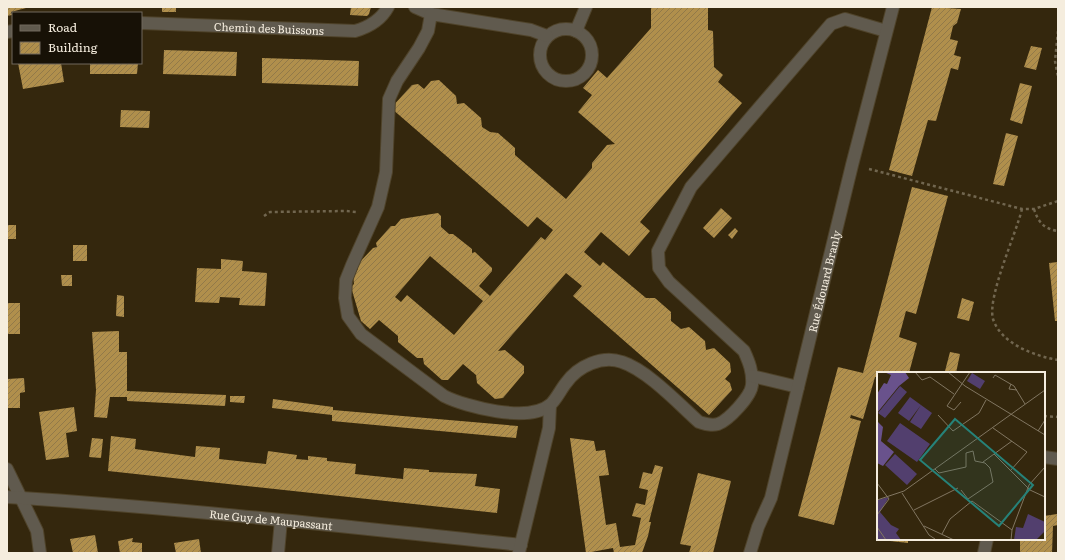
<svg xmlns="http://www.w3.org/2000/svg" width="1065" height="560" viewBox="0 0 1065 560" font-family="Literata,serif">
<defs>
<pattern id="building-hatch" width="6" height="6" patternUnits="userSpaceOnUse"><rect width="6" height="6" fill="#b08f4c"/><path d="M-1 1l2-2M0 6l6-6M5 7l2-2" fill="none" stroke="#917949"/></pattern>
</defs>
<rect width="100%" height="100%" fill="#34270d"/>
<path fill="url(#building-hatch)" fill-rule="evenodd" d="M7,7h19v1l-15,4 1,3 -5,1z
M162,7h14v5h-14z
M351,7h20l-2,7 -2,2 -17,-1z
M651,7h57v23l5,1 1,36 9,8 -5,7 24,21 -102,119 10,9 -21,25 -28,-24 -17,20 16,14 3,-4 43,36h9l16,14v9l10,8 8,-2 16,14 1,9 8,-2 16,15 1,9 -6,7 5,4 2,7 -23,25 -136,-119 9,-10 -16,-13 -68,78 7,-1 19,16v7l-21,25 -8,1 -18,-16 -1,-8 -13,-11 -15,16h-6l-18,-16 -1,-6h-6l-19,-16v-6l-19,-16 -9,9 -9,-8 -10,-34 3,-3 -1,-9 5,-6 -1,-4 16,-17 4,-1 -1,-4 15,-17h4l6,-7 37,-6 3,3v11l8,7h4l19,15v4l3,-1 17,16v3l-13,15 11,10 51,-59 4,3 8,-10 -16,-13 -9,10 -137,-119 21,-23 6,-1 6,5 7,-8 8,-1 17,16 1,8 7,-1 17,15 1,9 8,5 8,1 17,15v7l51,44 26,-31v-5l15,-18 8,-1 -37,-32 14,-17 -9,-7 15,-18 9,8 44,-50zM430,256l53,45 -29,34 -47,-40 -6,7 -6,-5z
M932,7l29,2 -4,14 -4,3 -3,13 8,2 -4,14 7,2 -3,13 -7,-2 -15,53 -8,-1 -16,56 -23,-6z
M1031,46l11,2 -6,22 -12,-3z
M164,50l73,2 -1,24 -73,-2z
M262,58l97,3 -1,25 -96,-3z
M18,63h43l3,19 -41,7z
M90,63h48l-1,11h-47z
M1020,83l12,3 -10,38 -12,-4z
M121,110l29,1 -1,17 -29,-1z
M1006,133l12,3 -14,50 -11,-2z
M912,187l36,9 -32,118 -10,-3 -7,26 18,6 -8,30h-31v4h-3l-12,42 -12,-4 -1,3 11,3 -27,104 -36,-9 40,-149 25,6z
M721,208l11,10 -18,20 -11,-10z
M7,225h9v14h-9z
M735,228l3,3 -6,8 -4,-4z
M73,245h14v16h-14z
M221,259l22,2 -1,10 25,2 -2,33 -26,-1 1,-7 -20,-1 -1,6 -24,-1 2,-34 24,1z
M1058,262v59h-3l-6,-58z
M61,275h11v11h-10z
M117,295l7,1v21l-8,-1z
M962,298l12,4 -5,19 -12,-3z
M7,303h13v31h-13z
M119,331v21h8v39l99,4 -1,11 -98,-5v-4h-17l-3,21 -13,-1 2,-27 -4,-58z
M950,352l10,2 -4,19 -11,-2z
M24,378l1,14 -5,1v15h-13v-29z
M230,396h15l-1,7 -14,-1z
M273,399l60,8v3l185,16 -2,12 -184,-17v-6l-60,-7z
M74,407l3,24 -11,2 3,24 -23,3 -7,-48z
M111,436l25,3 -1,10 60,8 1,-11 24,2 -1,11 47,5 2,-13 29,4 -1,4 12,1v-4l19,2v3l29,3 -1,10 48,5 1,-11 25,2v2l48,2 -2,12 25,3 -3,24 -389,-42z
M92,438l11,1 -2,19 -12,-1z
M570,438l24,3 2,10 9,-1 4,25 -10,1 7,49 10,-2 4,24 15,-2 6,-27 -9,-2 4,-13 9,2 3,-15 -9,-2 4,-16 9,2 3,-9 8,2 -14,55h2l-3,14 -6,17h-28l-1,-5 -27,5z
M698,473l33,8 -18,72h-24l2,-7 -11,-2z
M1057,514l1,11 -5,1 -1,27h-32v-12h5v-2h19v-23z
M95,535l3,18h-25l-3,-14z
M133,538l-1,4 10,1v10h-22l-2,-12z
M199,539l2,14h-25l-2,-10z
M891,539h17v4l-18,-2z"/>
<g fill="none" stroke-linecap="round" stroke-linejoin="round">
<defs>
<g id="minor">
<path d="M415,7l16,7"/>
<path id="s1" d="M141,23l214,8c14,-4 26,-11 33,-24"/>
<circle cx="566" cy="55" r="26"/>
<path d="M576,31l10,-24"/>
<path d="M7,32l6,-1"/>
<path d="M547,36l-16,-6 -100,-16 -3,17 -9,17 -22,33 -8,18 -3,73 -8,35 -26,58 -6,15 -1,18 3,18 13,18 83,62c22,11 84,27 106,9 6,-5 11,-16 16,-22 12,-17 36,-28 56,-21 25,8 57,42 77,60 7,2 12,4 19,2 11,-4 33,-28 34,-39 1,-13 -3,-23 -8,-34l-75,-69 -10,-14 -1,-17 33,-64 140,-163 14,-5 41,12"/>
<path d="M752,376l46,11"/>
<path d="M1044,457l14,2"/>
<path d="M7,469l30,62 3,22"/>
<path id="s2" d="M7,497c172,11 343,30 514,48"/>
<path d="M519,552l30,-124 1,-23"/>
<path d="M278,553l3,-33"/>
<path id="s3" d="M750,553l8,-26 13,-29 81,-333 41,-158"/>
<path d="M984,553l3,-14"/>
</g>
</defs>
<use href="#minor" stroke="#4f432a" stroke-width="14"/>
<path stroke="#71664f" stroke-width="2.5" stroke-dasharray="3 3" stroke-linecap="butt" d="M1058,31l-3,30 3,16
M869,169l153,40h12l24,-8
M1022,209c-6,25 -35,88 -29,110 8,25 42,37 65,41
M1034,209c4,13 10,20 24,22
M264,216l6,-4 76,-1 10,1
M1044,416l14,1"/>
<use href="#minor" stroke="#605a4e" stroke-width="12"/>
</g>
<g text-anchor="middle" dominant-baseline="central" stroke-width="4" stroke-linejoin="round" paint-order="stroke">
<g font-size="11" fill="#f5edde" stroke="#171106">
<text stroke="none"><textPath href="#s1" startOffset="128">Chemin des Buissons</textPath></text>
<text stroke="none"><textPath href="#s3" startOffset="282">Rue Édouard Branly</textPath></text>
<text stroke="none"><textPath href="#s2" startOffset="265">Rue Guy de Maupassant</textPath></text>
</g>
</g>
<g transform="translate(877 372)">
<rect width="168" height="168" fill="#34270d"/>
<path d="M12,125l-9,15 11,13 8,4 -3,4 5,7h-24v-40z" fill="#523f6e"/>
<path d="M7,0h21l4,6 -10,8 -22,27v-19l7,-11 3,1 4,-9zM1,50l5,5 -2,14 13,11 -11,14 -6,-3z" fill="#69528c"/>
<path d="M151,142l17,8v9l-9,9h-22l2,-13 7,1z" fill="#523f6e"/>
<path d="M95,1l13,8 -5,8 -13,-8zM23,14l7,6 -22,26 -7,-5zM33,25l11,8 -12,16 -11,-8zM44,33l11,8 -11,16 -11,-7zM23,51l30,21 -13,18 -30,-21zM18,82l22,20 -10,11 -22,-20z" fill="#523f6e"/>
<path fill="none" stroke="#817661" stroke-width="1" d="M38,0l7,8 8,-3M71,0l17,14 80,49M53,5l24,17M116,6l2,-3 19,11 11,18M134,12l-2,5 8,1M84,30l-7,8 -7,-4 23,-34M61,43l15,16 26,-18 7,-13M116,56l34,24 -17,19M161,59l7,-11M117,82l36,36 15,7M106,90l29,-21M58,97l4,4 27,-6v-14l7,-2 2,10 10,2 5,5 3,14 -25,17 -7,-9M0,111l12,16 -12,16M25,121l27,42 6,4M0,128l27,-9 141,-101M37,138l44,-22M47,154l30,14M0,155l9,13M65,162l8,-15 22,-18 40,29M134,168l1,-10 17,-45 16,-18"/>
<path fill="#268279" fill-opacity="0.15" stroke="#268279" stroke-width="2" d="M78,47l78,66 -34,41 -79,-66z"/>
<rect width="168" height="168" fill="none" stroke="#f5edde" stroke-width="2"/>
</g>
<rect width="1065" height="560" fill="none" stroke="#f5edde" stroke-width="16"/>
<rect x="12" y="12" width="130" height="52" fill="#171106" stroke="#70695c"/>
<rect x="20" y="25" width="20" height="6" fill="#605a4e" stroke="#70695c"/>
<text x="48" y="32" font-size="12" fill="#f5edde">Road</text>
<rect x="20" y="42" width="20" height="12" fill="url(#building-hatch)" stroke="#70695c"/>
<text x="48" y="52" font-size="12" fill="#f5edde">Building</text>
</svg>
